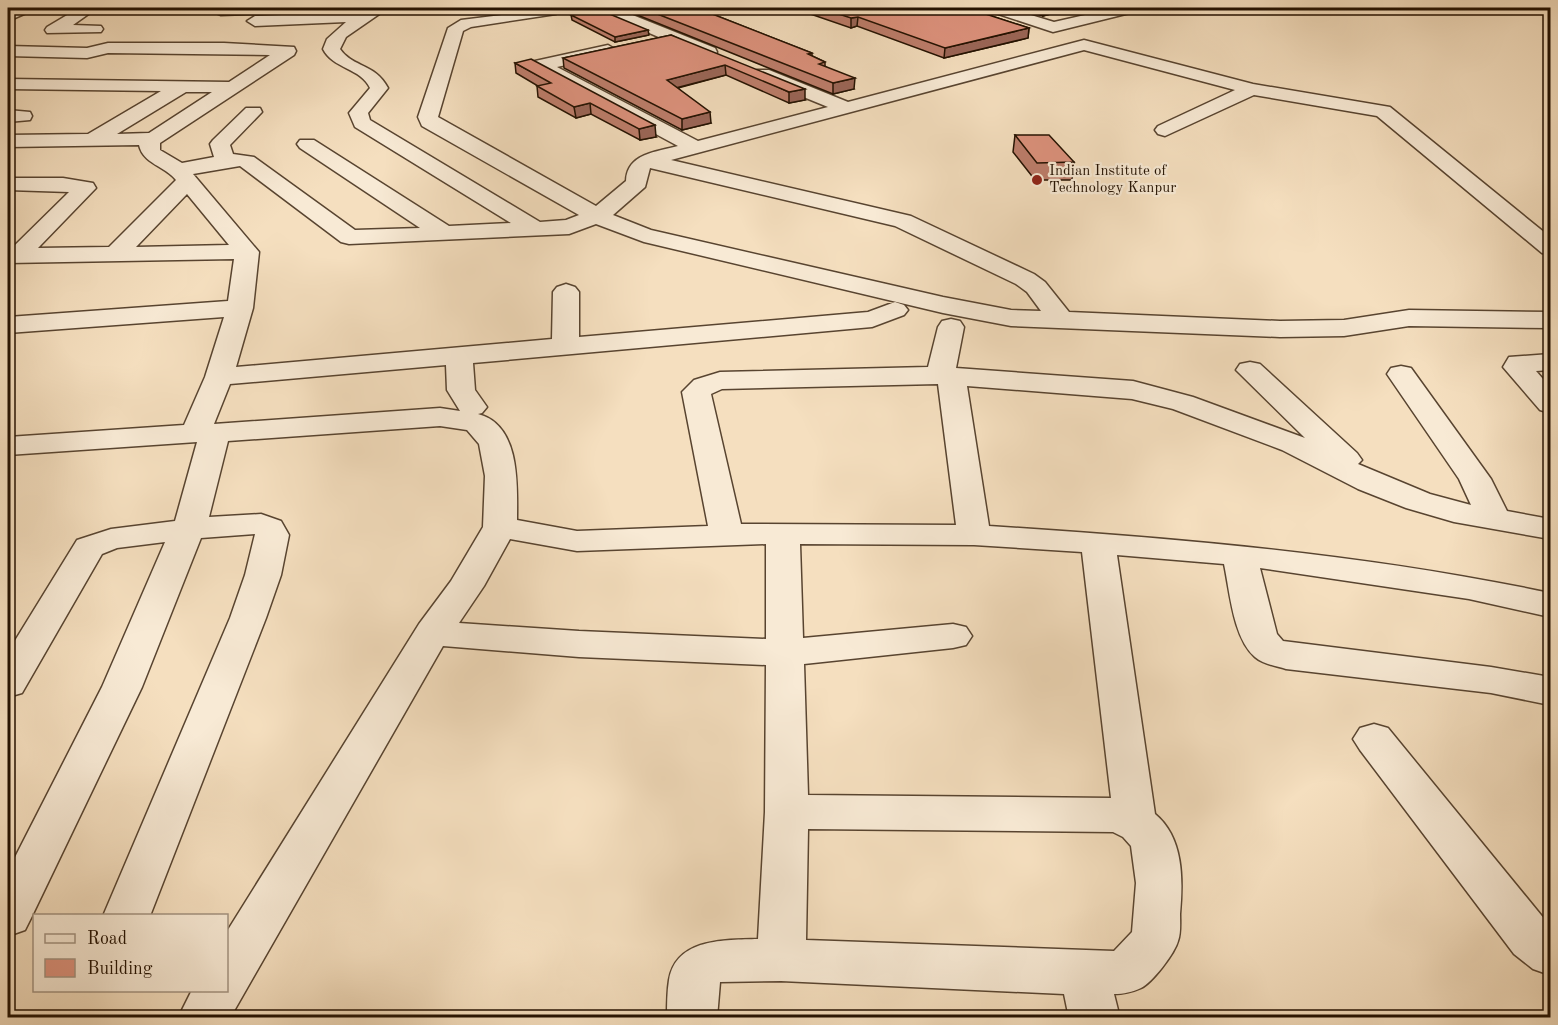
<svg xmlns="http://www.w3.org/2000/svg" width="1558" height="1025" viewBox="0 0 1558 1025" font-family="'Old Standard TT',serif">
<rect width="100%" height="100%" fill="#f5dfbf"/>
<filter id="stains"><feTurbulence type="fractalNoise" baseFrequency=".00333" numOctaves="4"/><feColorMatrix values="0 0 0 0 .2 0 0 0 0 .09 0 0 0 0 .02 0 0 0 .5 -.17"/></filter>
<radialGradient id="worn" r=".72"><stop offset=".6" stop-color="#630" stop-opacity="0"/><stop offset="1" stop-color="#630" stop-opacity=".3"/></radialGradient>
<g fill="none" stroke-linecap="round" stroke-linejoin="round">
<defs>
<path id="minor" d="M14,8h20l-3,3 -23,10v-10z
M79,8h18l-24,17 28,1 2,3 -2,3 -54,1 -2,-3 2,-3z
M215,8h66l-8,5 -52,2 -5,-2 -3,-3z
M370,8h18l-42,29 -6,12c13,19 35,14 48,39l-20,25 2,7 170,102 26,-2 13,-5 -157,-89 -4,-9 30,-89 13,-8 99,-12 -4,6 -85,13 -8,4 -25,86 158,89 30,-25c1,-28 31,-29 52,-35l-143,-77 -3,-4 3,-4 73,-16 8,5 -2,4 -57,13 141,74 130,-34 -71,-29 -3,-4 3,-4h12l79,32 236,-62 169,44 137,23 160,130v18l-8,-2 -165,-137 -123,-21 -89,41 -7,-2 -3,-4 3,-4 77,-36 -151,-40 -413,110 240,56 123,58 11,8 24,30 211,9 64,-1 65,-10 141,2v16l-141,-2 -65,10 -64,1 -269,-11 -68,-13 -299,-71 -48,-18 -27,10 -220,10 -8,-2 -101,-76 -47,8 66,78 -6,56 -17,59 316,-28 1,-47 4,-5 9,-3 9,3 4,5v45l289,-25 27,-10 9,3 4,5 -4,5 -32,12 -399,36 2,27 12,17 -5,6 -4,1c43,11 39,72 39,106l60,11 131,-5 -26,-134 12,-12 26,-8 208,-5 10,-40 4,-6 9,-2 9,2 4,6 -8,41 177,13 60,16 112,41 -69,-68 4,-6 10,-2 10,2 97,89 5,7 -4,4 72,30 41,11 -12,-26 -72,-105 4,-6 10,-2 10,2 80,111 16,32 43,8v20l-96,-17 -48,-14 -48,-19 -76,-39 -109,-41 -41,-10 -165,-13 22,140c189,12 376,28 561,67v24l-81,-18 -209,-31 17,66 6,7 208,26 59,10v28l-59,-12 -205,-24c-10,-3 -23,-5 -31,-12 -22,-19 -25,-65 -31,-93l-107,-9 38,259c29,24 28,66 25,100 0,8 1,19 -2,27 -3,12 -26,42 -37,47 -9,4 -17,6 -27,6l6,24h-51l-5,-24 -283,-13 -61,1 -3,36h-50c0,-13 0,-26 2,-38 7,-42 56,-40 89,-41l7,-127 1,-147 -187,-8 -136,-11 -213,372h-52l14,-28h34v-57l193,-309 32,-43 32,-54 2,-51 -6,-32 -12,-14 -27,-4 -212,15 -19,76 52,-3 20,7 8,14 -8,40 -15,43 -116,298h-47l127,-298 15,-43 10,-41 -54,4 -59,149 -110,229 -7,14 -17,6v-65l94,-184 63,-145 -48,6 -15,6 -80,139 -14,4v-45l69,-112 34,-11 64,-8 22,-79 -189,13v-18l176,-12 21,-48 19,-60 -216,16v-16l220,-16 6,-42 -226,4v-14h3l58,-57 -61,-2v-12h55l30,5 3,5 -58,60 71,-1 67,-67c-11,-14 -33,-16 -37,-35l-131,2v-12l80,-1 73,-43 -153,-2v-10l221,3 41,-27 -162,-2 -21,5 -79,-2v-10l79,2 21,-5h116l70,4 2,4 -2,4 -134,88v7l22,13 32,-6 -4,-13 3,-4 33,-32h14l2,4 -32,33 3,9 21,3 101,73 65,-2 -120,-80 -3,-4 3,-4h14l135,86 62,-3 -156,-96 -6,-14 21,-25c-9,-20 -37,-19 -47,-39l4,-10 19,-17 -91,4 -8,-5 8,-5 107,-4zM186,92h26l-63,41 -32,1zM650,168l245,58 121,58 11,8 14,19 -30,-1 -68,-13 -292,-67 -38,-15 32,-28zM187,194l42,51 -93,2zM446,365l1,25 13,21 -20,-3 -226,16 16,-40zM938,384l18,141 -215,-1 -30,-130 11,-5zM510,539l67,12 189,-7v95l-187,-8 -120,-8 25,-37zM800,544l174,1 108,7 29,246 -303,-3 -4,-131 149,-16 13,-3 6,-9 -6,-9 -13,-3 -150,14zM808,829l305,3 10,5 8,9 5,37 -4,49 -18,19 -308,-11z
M595,8h20l100,40 2,4 -2,4h-12l-105,-45z
M986,8h22l46,14 62,-14h25l-3,3 -85,21 -64,-21z
M8,110l22,2 2,4 -2,4 -22,2z
M1550,354v16l-14,1 14,16v26l-10,-3 -37,-43 6,-10z
M1374,724l14,4 162,198v49l-17,-6 -19,-15 -154,-204 -7,-11 7,-11z"/>
</defs>
<use href="#minor" stroke="#584430" stroke-width="3"/>
<use href="#minor" fill="#f8ead5" fill-rule="evenodd"/>
</g>
<path fill="#be7e6c" stroke="#231101" stroke-width="1.5" d="M625,8h72l115,45v3l13,6v4l29,23 -21,5 -208,-84z
M793,8h174l62,20 -1,10 -84,20 -87,-32 -6,2z
M1014,8h38l-1,6 -8,2z
M571,15l78,20 -34,7 -43,-22z
M671,35l134,65 -16,3 -63,-28 -48,13 33,35 -29,7 -118,-62 -1,-10z
M515,63l141,74 -16,3 -49,-26 -15,4 -38,-21 -1,-11h1l-22,-13z
M1015,135l59,27 -2,18h-37l-22,-28z"/>
<path fill="#9b6658" stroke="#231101" stroke-width="1.5" d="M1044,8h8l-1,6 -8,2z
M858,17l-1,9 -6,2v-10z
M1029,28l-1,10 -84,20 1,-10z
M648,30l1,5 -34,7v-5z
M725,65l1,10 -58,15 -1,-10z
M855,78l-1,11 -21,5v-11z
M805,89v11l-16,3v-11z
M590,103l1,11 -15,4 -2,-11z
M710,112l1,11 -29,7v-11z
M655,125l1,12 -16,3 -1,-11z"/>
<path fill="#dd927d" stroke="#231101" stroke-width="1.5" d="M642,8h55l115,45 -4,1 17,8 -6,2 36,14 -22,5z
M820,8h147l62,20 -84,20 -87,-31 -7,1z
M600,10l48,20 -33,7 -44,-22z
M671,35l134,54 -16,3 -64,-27 -58,15 43,32 -28,7 -119,-61z
M531,59l124,66 -16,4 -49,-26 -16,4 -37,-21 14,-3 -36,-20z
M1015,135h34l25,27 -37,1z"/>
<circle fill="#8f2418" stroke="#f8ead5" stroke-width="2" cx="1037" cy="180" r="6"/>
<g text-anchor="middle" dominant-baseline="central" stroke-width="4.5" stroke-linejoin="round" paint-order="stroke">
<g font-size="15" fill="#231101" stroke="#f8ead5" text-anchor="start">
<text x="1049" y="171">Indian Institute of<tspan x="1049" dy="17">Technology Kanpur</tspan></text>
</g>
</g>
<rect width="1558" height="1025" fill="none" stroke="#f5dfbf" stroke-width="30"/>
<rect x="9" y="9" width="1540" height="1007" fill="none" stroke="#231101" stroke-width="3"/>
<rect x="15" y="15" width="1528" height="995" fill="none" stroke="#231101" stroke-width="1.5"/>
<rect x="33" y="914" width="195" height="78" fill="#f8ead5" stroke="#a39380" stroke-width="1.5"/>
<rect x="45" y="934" width="30" height="9" fill="#f8ead5" stroke="#a39380" stroke-width="1.5"/>
<text x="87" y="944" font-size="18" fill="#231101">Road</text>
<rect x="45" y="959" width="30" height="18" fill="#dd927d" stroke="#a39380" stroke-width="1.5"/>
<text x="87" y="974" font-size="18" fill="#231101">Building</text>
<rect width="100%" height="100%" filter="url(#stains)"/>
<rect width="100%" height="100%" fill="url(#worn)"/>
</svg>
